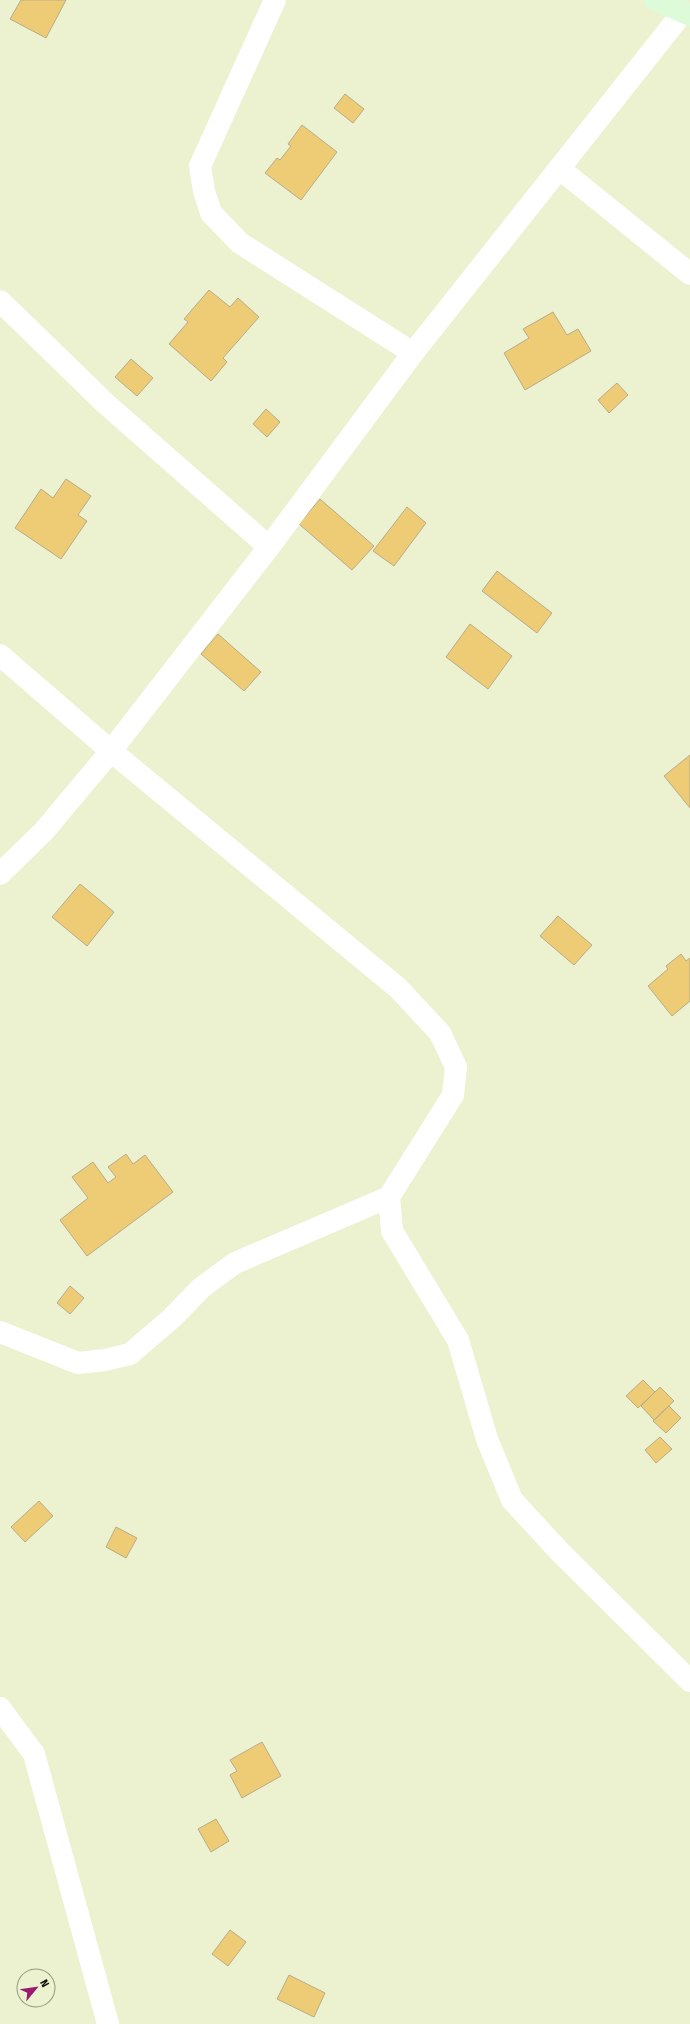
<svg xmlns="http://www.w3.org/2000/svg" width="690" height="2024" viewBox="0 0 690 2024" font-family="'Fira Sans Condensed',sans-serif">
<rect width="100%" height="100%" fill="#ecf2d0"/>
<path fill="#eecc75" stroke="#b7ab8b" d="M21,0h45l-20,38 -36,-19z
M345,94l19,15 -11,14 -19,-15z
M302,125l35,27 -36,48 -36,-27 12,-15 3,2 11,-14 -3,-2z
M209,290l21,17 8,-9 21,19 -36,41 4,4 -16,19 -42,-37 19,-22 -4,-3z
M553,312l14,23 11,-6 13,22 -66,39 -21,-37 25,-15 -6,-9z
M131,359l22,19 -16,18 -22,-19z
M617,383l11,12 -19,18 -11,-13z
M266,409l14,13 -13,15 -14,-13z
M66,479l25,17 -13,19 9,6 -26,38 -46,-31 26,-39 12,9z
M320,499l54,47 -22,24 -53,-46z
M407,507l19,16 -32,43 -21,-15z
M497,571l55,42 -15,20 -55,-42z
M470,624l42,32 -24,33 -42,-32z
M218,634l43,38 -17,19 -43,-37z
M690,755v53l-26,-32z
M80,884l34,28 -27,34 -35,-29z
M558,916l34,29 -18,20 -34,-29z
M681,954l5,7 4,-3v43l-18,15 -24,-30 20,-17 -2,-3z
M126,1154l7,10 12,-9 28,37 -86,64 -27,-36 28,-22 -16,-21 21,-15 15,21 8,-6 -8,-10z
M70,1286l14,12 -14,16 -13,-11z
M643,1380l12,12 -17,16 -12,-12z
M660,1387l14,14 -20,19 -13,-14z
M669,1406l12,12 -15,15 -13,-12z
M660,1437l12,12 -16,14 -11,-13z
M39,1501l14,15 -28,26 -14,-15z
M116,1527l21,11 -11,20 -20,-11z
M262,1742l19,34 -39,22 -12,-23 7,-4 -7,-11z
M216,1819l13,22 -18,11 -13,-23z
M230,1930l16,12 -18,24 -16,-12z
M289,1975l36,18 -11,24 -37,-18z"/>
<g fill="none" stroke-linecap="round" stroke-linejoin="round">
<path stroke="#fff" stroke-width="22" d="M275,0l-75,166 4,25 7,22 29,30 173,110
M560,169l130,105
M0,301l106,103 163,143
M0,655l111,96 287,237 42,45 16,34 -3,28 -64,102 3,34 66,109 29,99 25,61 48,52 130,129
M0,874l44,-43 67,-80 158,-204 144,-194 270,-341
M0,1332l78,31 27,-3 25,-6 42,-36 29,-30 34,-25 154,-66
M0,1708l34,46 74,270"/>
<path stroke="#defbd9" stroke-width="22" d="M655,0l35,15"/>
</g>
<g transform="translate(36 1988) rotate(61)"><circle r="19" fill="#ecf2d0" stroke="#94987f"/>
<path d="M0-3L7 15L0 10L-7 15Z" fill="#9b1b71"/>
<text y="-6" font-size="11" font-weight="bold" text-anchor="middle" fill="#0f1106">N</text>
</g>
</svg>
